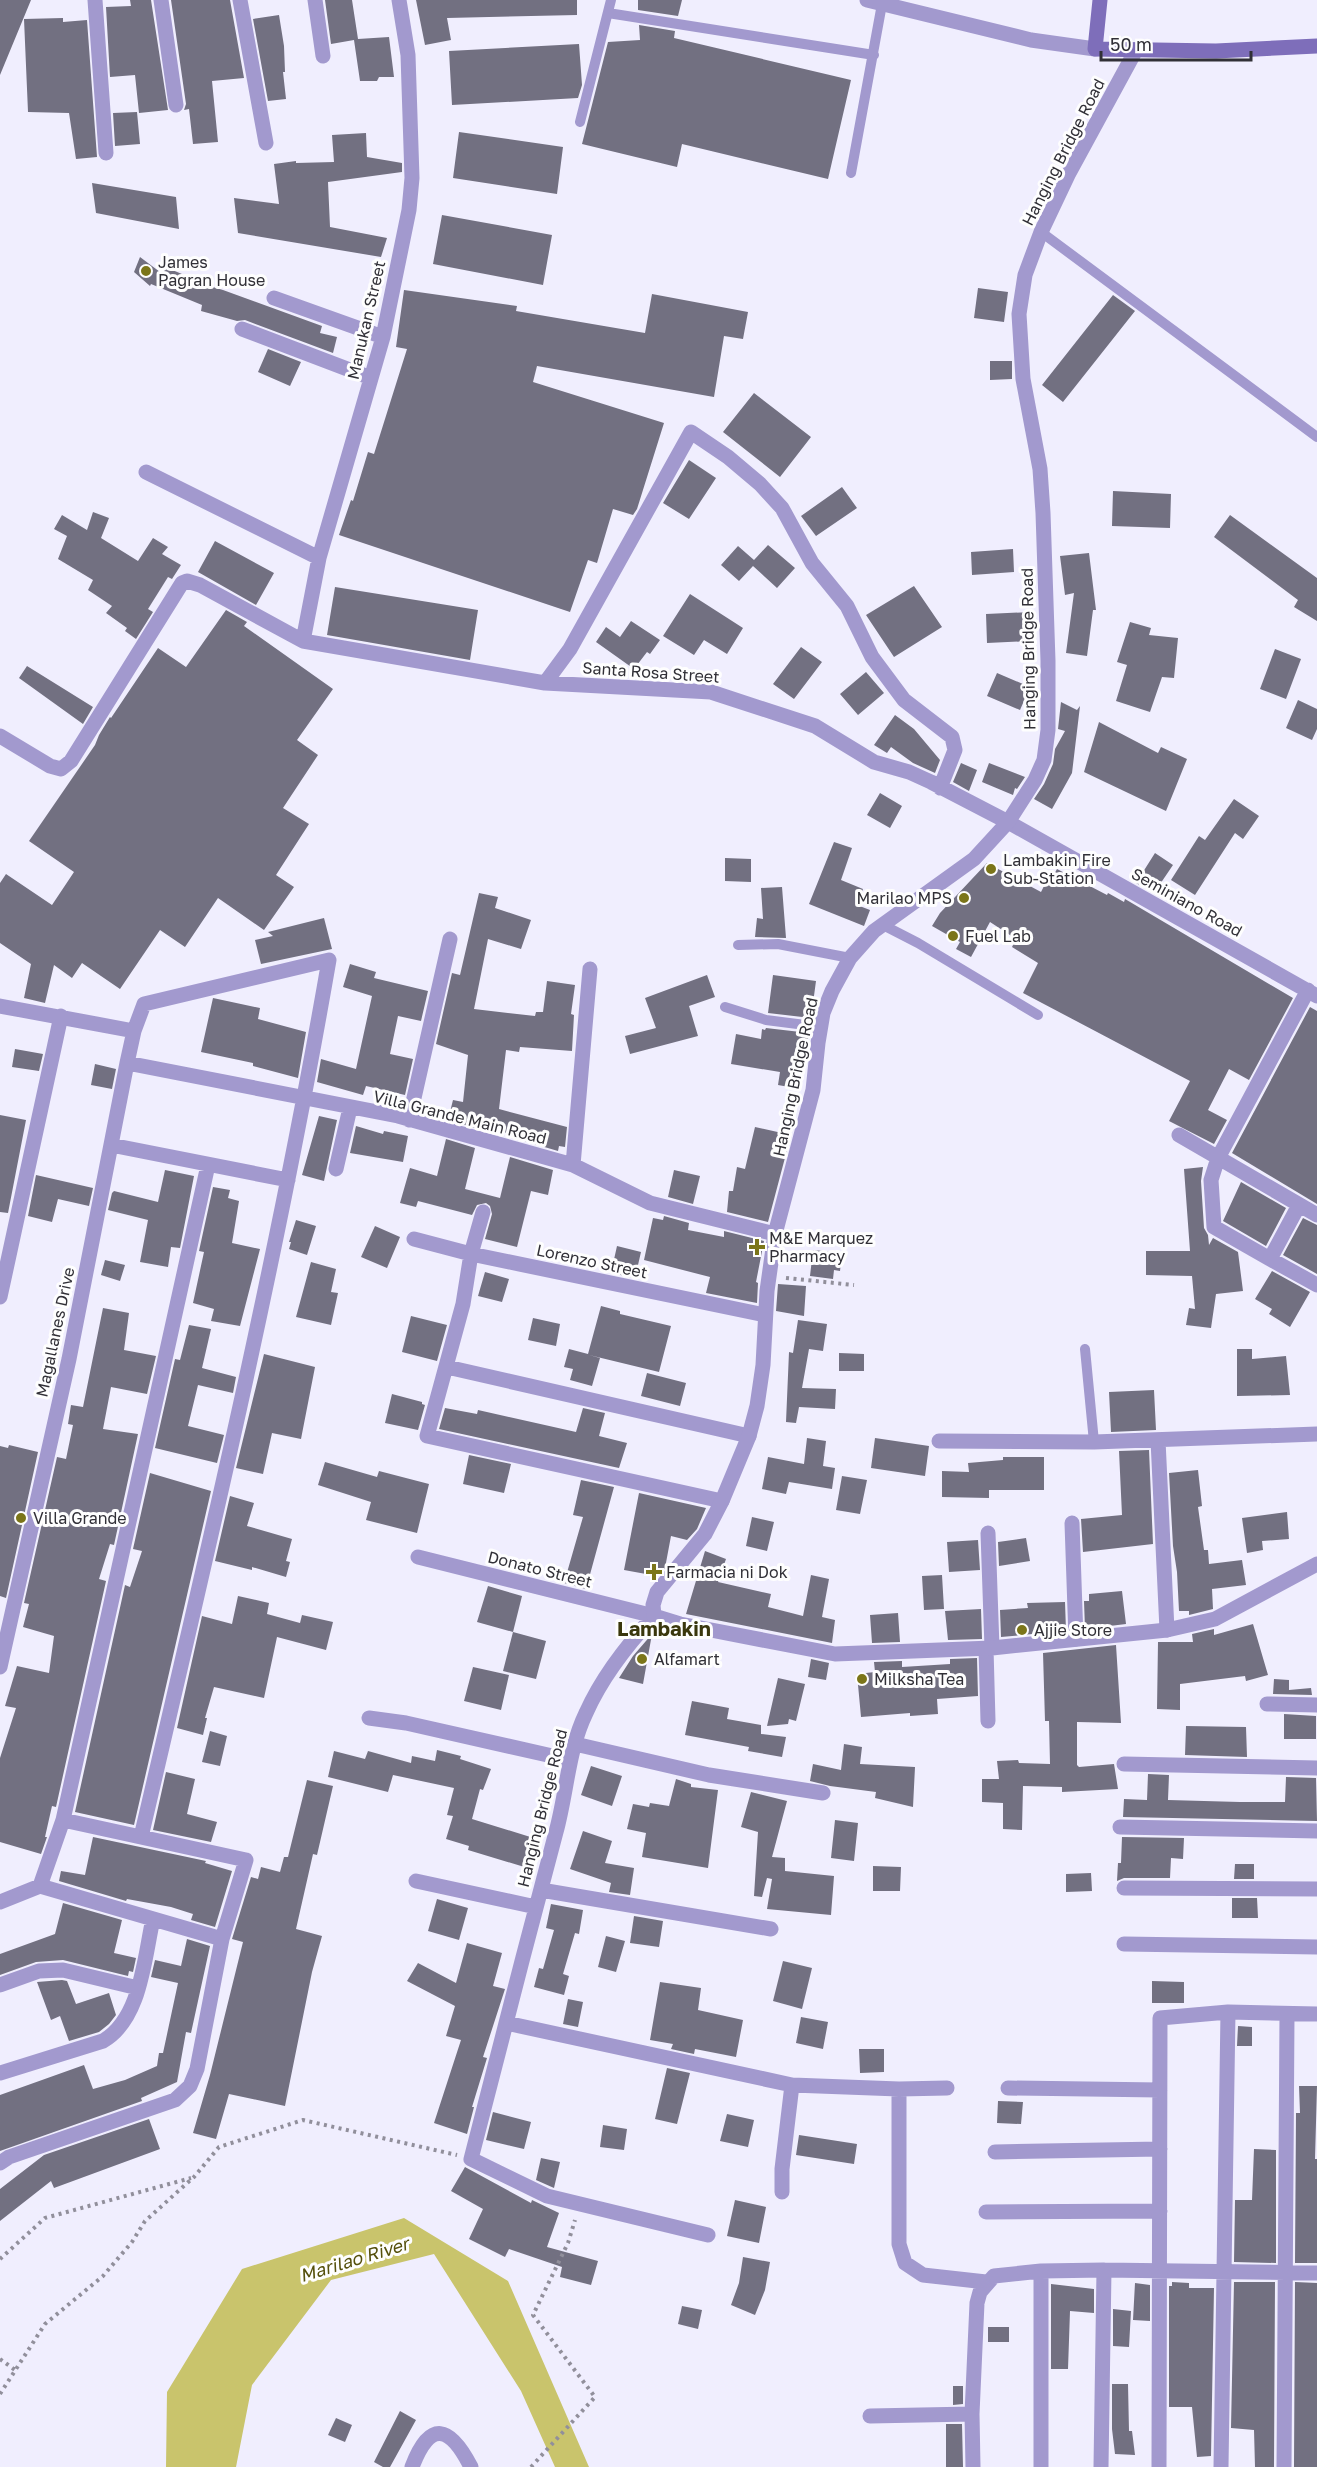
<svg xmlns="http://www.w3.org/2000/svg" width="1317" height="2467" viewBox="0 0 1317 2467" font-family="'Golos Text',sans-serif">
<rect width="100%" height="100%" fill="#f0eefe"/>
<path fill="#c9c46c" d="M404,2218l104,63 81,186h-34l-34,-76 -87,-137 -103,26 -79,105 -16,82h-70l1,-75 75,-123z"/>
<path fill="#727081" d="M0,0h31l-31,75z
M130,0h21l17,110 -29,3 -4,-38 -25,2 -4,-70 25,-1z
M171,0h59l14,78 -32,3 6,61 -25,2 -4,-35 -5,1 2,-6z
M325,0h27l6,39 31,-2 5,40h-15l-2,4h-17l-6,-41 -23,4z
M416,0h161v15l-130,3 4,22 -26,5z
M638,0h44l-4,16 -40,-6z
M279,15l5,31 1,26h-2l3,27 -18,2 -15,-82z
M63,18v4l24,-2 10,137 -21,2 -7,-46 -41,-1 -4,-93z
M639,25l36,6 -1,7 177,42 -23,99 -146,-35 -5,23 -95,-23 26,-102 32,-2z
M579,44l3,41 -4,13 -126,7 -3,-54z
M137,112l3,32 -25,2 -2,-33z
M459,132l104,15 -6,47 -104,-16z
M366,133l1,24 35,6v9l-74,10 2,45 57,11 -6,19 -143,-24 -4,-35 45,6 -5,-40 22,-3v2l38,-1 -2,-27z
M92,183l84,14 3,32 -83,-16z
M442,215l110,20 -9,50 -110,-21z
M140,257l20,15 5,-5 17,7 -3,3 44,13 99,36 -2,7 17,4 -4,16 -88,-33 -8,1 -36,-10 1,-6 -51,-21 -1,2 -16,-14z
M978,288l30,4 -4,30 -30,-4z
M404,290l113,16 -1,5 129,22 7,-39 96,18 -5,27 -19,-3 -10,61 -177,-31 -4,16 131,41 -27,86 -4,6 -20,-6 -16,54 -9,-3 -18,52 -231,-77 12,-35 2,1 15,-49 6,2 33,-105 -11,-2z
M1113,295l22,16 -72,91 -21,-17z
M268,349l33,13 -11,24 -32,-14z
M990,361h22v18l-22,1z
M754,393l57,44 -31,40 -57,-45z
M689,460l27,18 -27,41 -26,-16z
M842,487l15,21 -41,28 -15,-20z
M1113,491l58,3 -1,34 -58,-2z
M93,512l16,6 -8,20 37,23 15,-23 15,9 -6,7 19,11 -9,14 -4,-2 -20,32 5,3 -17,27 -11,-8 2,-3 -21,-15 6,-7 -24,-16 5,-10 -35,-21 9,-23 -13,-7 8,-14 25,15z
M1230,515l87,63v43l-23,-14 4,-7 -84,-63z
M215,541l59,32 -18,32 -58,-33z
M768,545l27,23 -18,20 -24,-22 -14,15 -18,-16 17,-19 16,14z
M1013,549l1,23 -42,3 -1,-23z
M1089,553l7,57h-3l-6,46 -21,-3 8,-60 -9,2 -5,-39z
M914,586l28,41 -48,30 -28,-42z
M335,587l143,23 -8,50 -143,-25z
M690,594l53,34 -16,26 -23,-14 -10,15 -31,-19z
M226,610l21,12 -3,4 89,63 -36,51 21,15 -35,53 26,16 -33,51 18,12 -30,43 -46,-32 -33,49 -25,-17 -40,59 -38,-26 -10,15 -18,-13 -9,38 -21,-5 7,-34 -31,-21v-60l6,-9 46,31 22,-33 -45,-31 66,-96 4,-10 11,-18 1,1 47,-70 28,19z
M1031,612l1,29 -45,2 -1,-29z
M631,621l29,19 -10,14 -3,-2 -13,17 -38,-27 10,-15 14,10z
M1130,622l21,6 -2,7 29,3 -4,40 -12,-1 -12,35 -34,-11 11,-36 -10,-3z
M801,647l21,15 -28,37 -21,-15z
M1275,649l26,10 -15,40 -26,-10z
M27,666l66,41 -10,17 -64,-46z
M866,672l18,21 -26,22 -18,-21z
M997,673l33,14 -10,23 -33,-14z
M1298,700l19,9v20l-5,11 -26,-12z
M1061,702l16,8 3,-4 -8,67 -20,36 -18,-10 10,-15 9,-20 2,-15 10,-18 -7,-2z
M895,715l19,14 26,31 -5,13 -22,-10 -22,-16 -4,6 -13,-8z
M1099,722l59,31 3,-6 26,12 -21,52 -82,-39z
M961,763l16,7 -8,21 -16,-9z
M989,763l36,14 -8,12 -2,-1 -2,7 -31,-13z
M880,793l22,13 -12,22 -23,-13z
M1234,799l25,17 -16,23 -8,-6 -40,62 -24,-15 28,-44 6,4z
M834,842l18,6 -11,32 22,9 -6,16 13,5 -6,16 -55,-22z
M1155,853l18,12 -19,28 -18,-10z
M725,858l26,1v23l-26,-1z
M987,863l54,29 5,-10 3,2 8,-15 50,26 1,-2 16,9 1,-3 168,99 -44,82 -20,-11 -21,41 19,10 -13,24 -45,-23 21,-40 -167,-88 15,-30 -26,-16 4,-8 -26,-17 -19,35 -15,-8 4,-7 -28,-16 8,-13z
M782,887l4,51 -31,-1 2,-19 6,1 -2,-31z
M479,893l19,4 -3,11 36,12 -10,29 -33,-10 -14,70 61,7 1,-4h7l4,-31 28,4 -4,29 3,1 -2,36 -52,-4 -1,5 -13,-2 -7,59 68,18 -2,20 -6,-1 -1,5 -44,-13 1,-3 -35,-9 -1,3 -31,-9 5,-20 10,2 5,-47 -32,-11 16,-71 8,2z
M324,918l8,31 -71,15 -6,-24 18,-4 -5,-4z
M350,964l26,8 -2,6 54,13 -7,30 -23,-5 -8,38 23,5 -8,36 -39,-9 -3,9 -46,-13 4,-23 35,10 16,-73 -29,-9z
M707,975l8,22 -26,9 9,30 -68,18 -5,-18 31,-8 -11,-30z
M773,975l43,6 -5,37 -43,-5z
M213,998l47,10 -2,11 48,13 -8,46 -45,-12v-3l-52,-11z
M1310,1007l7,4v193l-85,-51z
M766,1028l43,5 -9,56 -22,-4 2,-13 -49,-8 5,-30 25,5 1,-10 3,1z
M15,1049l28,5 -4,17 -27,-4z
M95,1064l21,5 -4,20 -21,-4z
M0,1115l26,5 -18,93 -8,-1z
M319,1116l18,4 -13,61 -22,-6z
M356,1126l27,8 1,-3 24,5 -5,26 -53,-9z
M755,1127l36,8 -23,87 -41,-10 2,-21h4l4,-24 8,2z
M446,1139l29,9 -10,41 35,9 10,-41 43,13 -5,25 -17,-4 -14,56 -32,-8 7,-25 -2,-8 -4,-3 -9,2 -5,10 -54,-14 -2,6 -16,-4 10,-35 27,8z
M1203,1167l-2,14 3,47 4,7 1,10 4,-7 25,14 5,39 -27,3 -5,34 -25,-3 3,-17 6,1 -3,-33 -46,-1v-24h44l-6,-82z
M165,1170l29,6 -14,72 -9,-1 -3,20 -28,-5 8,-42 -40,-10 4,-17 2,-2 44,11z
M674,1170l26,6 -7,28 -25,-7z
M36,1175l57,13 -4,18 -31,-7 -6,23 -24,-6z
M1241,1182l45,26 -20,38 -43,-25z
M213,1187l17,3 -2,8 11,3 -7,42 28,6 -20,77 -29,-5 3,-12 -21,-6 11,-51 -5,-1z
M664,1216l25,7 -1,7 36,7v-6l40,10 -8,41 2,1 -1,20 -51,-10 4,-16 -66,-17 9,-42 10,2z
M1303,1218l14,7v49l-34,-19z
M296,1220l20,6 -9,29 -18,-6 2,-7h-2z
M375,1226l25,11 -13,31 -26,-11z
M617,1246l24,6 -6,26 -24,-5z
M813,1250l29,3 -2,18 -6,-1 -1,9 -23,-3z
M105,1260l20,5 -5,16 -19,-6z
M311,1262l25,7 -5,23 7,1 -7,32 -35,-8z
M1272,1271l38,21 -20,35 -21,-13 3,-5 -17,-10z
M485,1272l24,7 -7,23 -24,-6z
M778,1284l28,2 -2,30 -28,-5z
M601,1306l19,5v3l51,12 -12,46 -70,-17 11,3 -8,28 -22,-6 3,-11 -9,-2 5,-18 19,5z
M103,1308l26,5 -5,37 32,6 -9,38 -36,-7 -8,42 35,5 -24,111 -4,-1 -11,35 7,2 -50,226 -4,-1 -7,31h2l-6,17 -41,-12v-84l16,-50 -11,-2 12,-40 32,7 5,-37 -31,-9 6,-23 -5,-1 33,-146 9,2 7,-34 -5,-1 3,-19 12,2z
M411,1316l36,9 -10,36 -35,-9z
M533,1318l27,6 -4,22 -28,-6z
M798,1320l29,4 -4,27 -14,-2 -7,39 34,1 -1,20 -36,-2 -3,16 -10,-1 3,-70 4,1z
M189,1325l22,4 -9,39 34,9 -3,16 -35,-8 -10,41 36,9 -7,28 -62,-15 20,-89 5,1z
M1237,1349h15v10l34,-3 4,39 -53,1z
M839,1353l25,1v17h-25z
M264,1354l51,13 -14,72 -29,-6 -9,41 -27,-6z
M647,1373l39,10 -6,23 -39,-10z
M1154,1390l2,40 -45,2 -2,-40z
M392,1394l30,8v2l3,1 -7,25 -33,-7z
M445,1408l32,6 1,-4 98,22 7,-24 22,5 -6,23 28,7 -8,25 -180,-39z
M807,1438l19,3 -3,25 12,2 -3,21 -43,-7 -3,12 -24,-5 6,-32 36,7z
M875,1438l54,8 -4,30 -54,-8z
M9,1445l29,7 -32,146 -6,-2v-150l8,2z
M1149,1450l4,94 -70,8 -2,-33 41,-4 -3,-64z
M469,1455l42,9 -7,29 -41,-9z
M1003,1457h41v33h-55v8l-47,-1v-26l27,1 -1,-9 35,-3z
M325,1462l52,15 2,-6 50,13 -12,49 -51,-13 5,-18 -53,-17z
M1198,1470l4,36 -4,1 6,43h4l1,14 33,-4 4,25 -34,4 1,20 -24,6v-4h-10l-2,-39 -4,-26 -4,-73z
M150,1473l61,18 -77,334 -59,-13 50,-227 5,2 12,-36 -9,-2z
M842,1476l25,4 -7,34 -24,-4z
M581,1480l33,7 -28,102 -22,-6 19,-66 -10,-2z
M639,1493l67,15 -9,21 -10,11 -16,-4 -6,32 -8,8 -33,-6z
M230,1496l24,7 -7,23 45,13 -6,22 4,1 -4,15 -34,-10v3l-37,-9z
M1287,1512l2,27 -27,2 1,9 -16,3 -5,-35z
M752,1517l22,5 -7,29 -21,-5z
M1026,1538l4,23 -31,5 -1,-24z
M978,1540l2,30 -31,2 -2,-30z
M705,1551l21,8 -8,23 53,12 -3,13 35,9 8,-41 18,4 -7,38 13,3 -3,23 -146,-29z
M942,1575l2,34 -20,1 -2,-34z
M488,1586l34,10 -9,36 -36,-10z
M1122,1591l4,33 -41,5 -1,-28h5v-7z
M238,1596l31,7 -2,11 33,9 2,-8 31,7 -7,28 -49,-13 -13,61 -50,-11 -9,31h2l-4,17 -26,-7 25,-112 30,8z
M1065,1602l1,29 -65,6 -1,-27 28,-2 -1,-5z
M981,1609l1,30 -34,1 -3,-29z
M898,1613l2,29 -28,1 -2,-28z
M1253,1624l15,51 -22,6 -1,-5 -65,8v26l-23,-1 1,-67h35l-1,-8 22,-5v6z
M513,1632l33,9 -10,38 -33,-8z
M652,1634l-9,50 -24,-6 14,-22z
M1116,1645l5,78 -44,-1v43l2,2 35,-3 4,25 -56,3v-5l-39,-1 -1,44 -19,-1v-26l-21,-1v-23h17l-2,-18 21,-1 1,3 31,1 -1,-43h-4l-2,-68z
M977,1658l1,38 -41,3 1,15 -28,2v-3l-49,4 -4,-43 18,-2 -1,-10 28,-1v6l48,-3v-5z
M811,1659l18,4 -3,17 -18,-3z
M473,1667l36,8 -8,35 -37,-9z
M778,1678l27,6 -9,37 -7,-2 -1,5 -21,2z
M1274,1679l15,1v10l22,-2 1,7 -39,-1z
M692,1701l37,7 -2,11 34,6v9l25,3 -4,20 -34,-6 1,-4 -64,-12z
M1284,1714l32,2v23h-32z
M1186,1726l60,1 1,30 -62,-2z
M210,1731l17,5 -7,30 -18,-4z
M844,1744l18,3 -2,17 55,3 -2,40 -38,-9 1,-6 -46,-6 -20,-5 3,-17 28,6z
M437,1750l24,6 -1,3 31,10 -8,21 -3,-1 -8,30 68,21 -9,29 -63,-19 1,-4 -23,-7 7,-23 -6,-1 7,-27 -61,-13 -5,17 -60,-15 6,-26 31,8 3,-8 43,12 1,-7 23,5z
M591,1766l31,10 -10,30 -31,-11z
M166,1772l29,7 -8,35 30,8 -6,20 -58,-12z
M1148,1774l21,1 -1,25 72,2h45l1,-25 30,1 1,43 -194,-4 1,-18 23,1z
M676,1779l15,5v3l27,3 -10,78 -66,-11 4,-24 -19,-4 6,-25 16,3 1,-4 19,3z
M307,1780l26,6 -16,69 -4,-1 -17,75 26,7 -10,36 -27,134 -56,-12 -13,45 -23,-6 17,-58 33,-133 -11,-3 19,-62 7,2 3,-12 19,5 4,-15h4z
M751,1792l36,9 -15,56 13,1v13l49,5 -3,39 -64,-6 5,-30 -5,-1 -5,19 -8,-1 4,-64 -17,-5z
M835,1820l23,3 -4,38 -23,-3z
M583,1831l29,10 -7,22 29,5 -4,27 -21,-3 2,-9 -41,-14z
M93,1837l113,24 -1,2 27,8 -17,56 -24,-7 2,-6 -22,-7 -44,-8 -1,2 -67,-20 2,-10 24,4z
M1122,1837l62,1 -1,21 -12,-1 -1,20h-46l-7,3 1,-18h3z
M1235,1864h19v15h-20z
M873,1866l28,1 -1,24h-27z
M1091,1873l1,18 -26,1v-18z
M1232,1898h25l1,20h-26z
M437,1899l31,9 -9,32 -31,-9z
M63,1903l59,17 -8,33 22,5 -3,14 -4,-1 -1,5 -65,-16 -27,2 -36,13v-21l55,-20z
M551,1904l32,6 -4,24 -4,-1 -12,41 6,2 -5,19 -30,-8 5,-19 4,1 11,-39 -8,-2z
M634,1916l29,5 -4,26 -29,-4z
M606,1936l19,5 -9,31 -18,-5z
M187,1939l23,7 -19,87 -5,-1 -9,50 -36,16 1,3 -142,50v-56l84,-30 9,24 32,-9 32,-14 2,-13h4l15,-70 -27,-6 4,-17 26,6z
M467,1943l35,10 -9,33 12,3 -22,68 4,1 -15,49h2l-7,27 -33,-11 27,-83 -15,-4 9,-30 -48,-25 11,-18 38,20z
M783,1961l29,7 -10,41 -29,-8z
M62,1980l5,1 9,23 33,-11 7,22 -7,9 -10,8 -30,9 -9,-25 -9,4 -14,-38z
M1152,1981l32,1v21h-32z
M660,1982l41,6 -3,22 45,10 -7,37 -41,-8 -1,5 -23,-5 2,-5 -23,-4z
M568,1999l15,3 -5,25 -15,-3z
M801,2017l27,5 -5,27 -27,-6z
M1238,2026l14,1v19h-15z
M859,2049h25v23l-24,1z
M667,2068l23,5 -13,51 -22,-5z
M1299,2086h18l-2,73h2v104h-22l1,-150h4z
M998,2101l25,1 -2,22 -24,-1z
M493,2112l38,10 -7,27 -38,-9z
M727,2114l27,6 -6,27 -28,-6z
M149,2119l11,30 -106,39 -3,-7 -51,40v-32l44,-34z
M603,2125l24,4 -3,21 -24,-3z
M799,2135l58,9 -3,20 -58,-9z
M1254,2149l22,1v113l-42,-1 1,-62h17z
M541,2158l19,4 -6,26 -18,-8z
M465,2167l66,36 1,-3 27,13 -12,34 51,14 -7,24 -31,-8 2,-10 -53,-18 -4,8 -36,-18 14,-30 -32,-18z
M735,2200l31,7 -7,36 -32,-7z
M743,2257l27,5 -5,28 -10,25 -24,-10 8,-22z
M1172,2282l17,1v5h25l-3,168 -14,1 -5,-50h-23v-121h3z
M1234,2282h41l-1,185h-19l-1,-37 -23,-2z
M1295,2282l22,1v184h-23z
M1135,2283l15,2v36l-17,-1z
M1051,2284l43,5v24l-24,-2 -2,58h-17z
M682,2306l20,4 -4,19 -20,-5z
M1113,2309l18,2 -2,36 -16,-1z
M988,2327h21v15h-21z
M1112,2384h16l1,47h3l3,24 -20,-1 -3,-25z
M953,2386h10v18l-10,1z
M400,2411l16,9 -26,47h-7l-9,-5z
M336,2418l16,7 -7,17 -17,-7z
M946,2424h16l1,43h-17z"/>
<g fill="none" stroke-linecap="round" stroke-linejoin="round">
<path stroke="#918f9b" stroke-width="4" stroke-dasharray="3 4.5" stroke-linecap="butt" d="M786,1278l68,7
M0,2259l45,-41 146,-40
M0,2359l15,11
M0,2394l45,-70 58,-48 29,-34 13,-21 49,-44 25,-30 84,-27 154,35
M531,2467l64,-70 -62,-82 35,-72 7,-23"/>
<path stroke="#a299ce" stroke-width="10" d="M608,13l266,42
M580,122l31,-122
M851,173l31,-169
M1041,232l276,205
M883,925l35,18 120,72
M738,945l40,-1 72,14
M725,1007l41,13 55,7
M1085,1349l9,93"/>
<path stroke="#a299ce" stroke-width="15" d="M95,0l11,153
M161,0l15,105
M240,0l26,143
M315,0l8,56
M867,0l164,40 64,9
M274,298l109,39
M242,329l129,49
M146,472l173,86
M303,641l16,-83 64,-221 26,-127 3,-32 -4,-123 -9,-55
M545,683l25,-34 121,-217 37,25 32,27 22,24 30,55 35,43 25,51 32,43 48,37 3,13 -15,38
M0,736l50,30 11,3 10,-8 111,-178 5,-2 13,4 103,56 242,42 166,9 104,34 59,36 35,10 22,10 77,40 309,174
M0,1006l134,25
M127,1063l271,53 175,49 77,38 125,31
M409,1120l41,-181
M1179,1135l138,80
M111,1145l177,35
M573,1165l17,-196
M336,1169l14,-61
M1299,1205l-29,54 47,26
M483,1212l-12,42 -8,50 -36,132 295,65
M414,1239l57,15 294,61
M1270,1259l-56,-32 -3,-47 7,-22 90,-168
M0,1297l61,-281
M447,1367l302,69
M1158,1440l9,190
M939,1441l155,1 223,-8
M1072,1523l4,116
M988,1533l4,115
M418,1557l236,59c-27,29 -52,61 -68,97 -18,37 -19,79 -30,119 -29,109 -57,217 -85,327l76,37 161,39
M986,1648l2,73
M0,1667l69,-308 58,-296 7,-32 10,-27 185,-44c-51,295 -120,586 -188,877
M1267,1704l50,1
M369,1718l37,5 164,37
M575,1744l134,31 114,18
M1124,1764l193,4
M1120,1827l197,4
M416,1881l120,26
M40,1886l182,53
M1124,1888l193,1
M541,1890l230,39
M0,1902l40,-16 23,-66 145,-655
M1124,1944l193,3
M0,1985l39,-14 24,-1 75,18
M506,2023l286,62 107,4 48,-1
M0,2073l103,-32c38,-22 41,-82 50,-122
M1008,2088l152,2
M899,2089v155l6,19 18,12 63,7
M995,2152l165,-3
M0,2163l9,-6 166,-57 15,-14 7,-17 25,-130 24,-79 -183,-40
M782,2192v-23l10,-84
M986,2212l174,-1
M870,2416l102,-2
M412,2467c18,-48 38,-41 59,0
M973,2467l-1,-53 5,-111 3,-11 14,-16 47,-5 63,-1 213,3
M1041,2467v-196
M1101,2467l3,-197
M1159,2467l1,-449 68,-6 89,2
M1221,2467l7,-455
M1284,2467l3,-452"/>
<path stroke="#a299ce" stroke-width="15" d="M1136,50l-68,125 -27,57 -16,43 -6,39 4,65 17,90 3,44 5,148v69l-4,30 -9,20 -27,42 -34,37 -100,72 -24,27 -18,33 -9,22 -5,30 -5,47 -38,144 -8,57 -4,74 -6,41 -8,30 -27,65 -17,33 -48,58 -4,13 1,11 26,8 155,30 157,-6 175,-18 48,-11 102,-55"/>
<path stroke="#7e6eba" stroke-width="15" d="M1100,0l-5,49 121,2 101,-5"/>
</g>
<g fill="#7b7519" stroke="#fefefe" stroke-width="2">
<circle cx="146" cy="271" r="6"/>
<circle cx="991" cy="869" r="6"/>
<circle cx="964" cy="898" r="6"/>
<circle cx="953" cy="936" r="6"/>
<path d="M754 1238h6v6h6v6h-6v6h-6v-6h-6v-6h6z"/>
<circle cx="21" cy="1518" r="6"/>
<path d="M651 1563h6v6h6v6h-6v6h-6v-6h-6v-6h6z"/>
<circle cx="1022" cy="1630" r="6"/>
<circle cx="642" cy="1659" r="6"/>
<circle cx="862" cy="1679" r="6"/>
</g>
<g text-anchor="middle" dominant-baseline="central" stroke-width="6" stroke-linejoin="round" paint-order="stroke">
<g font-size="16" fill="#313037" stroke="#fefefe">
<text transform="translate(1063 152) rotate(-63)">Hanging Bridge Road</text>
<text transform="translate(366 320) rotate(-77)">Manukan Street</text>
<text transform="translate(1028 649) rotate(-91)">Hanging Bridge Road</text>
<text transform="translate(651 672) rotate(4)">Santa Rosa Street</text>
<text transform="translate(1187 902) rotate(29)">Seminiano Road</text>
<text transform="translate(795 1077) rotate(-78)">Hanging Bridge Road</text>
<text transform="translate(460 1117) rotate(14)">Villa Grande Main Road</text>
<text transform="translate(592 1261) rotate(12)">Lorenzo Street</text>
<text transform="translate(55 1332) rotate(-78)">Magallanes Drive</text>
<text transform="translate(540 1569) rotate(14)">Donato Street</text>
<text transform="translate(542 1808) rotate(-76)">Hanging Bridge Road</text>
</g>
<g font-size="16" fill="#313037" stroke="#fefefe" text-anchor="start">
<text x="158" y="262">James<tspan x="158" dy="18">Pagran House</tspan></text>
<text x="1003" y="860">Lambakin Fire<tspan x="1003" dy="18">Sub-Station</tspan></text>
<text x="952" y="898" text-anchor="end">Marilao MPS</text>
<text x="965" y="936">Fuel Lab</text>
<text x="769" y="1238">M&amp;E Marquez<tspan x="769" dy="18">Pharmacy</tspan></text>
<text x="33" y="1518">Villa Grande</text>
<text x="666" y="1572">Farmacia ni Dok</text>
<text x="1034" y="1630">Ajjie Store</text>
<text x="654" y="1659">Alfamart</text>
<text x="874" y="1679">Milksha Tea</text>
</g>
<g font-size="18" font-style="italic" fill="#55500c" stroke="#fefefe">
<text transform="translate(354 2259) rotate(-17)">Marilao River</text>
</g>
<g font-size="20" font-weight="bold" fill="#3a370d" stroke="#fefefe">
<text x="664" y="1628">Lambakin</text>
</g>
</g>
<path d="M1101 51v9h150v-9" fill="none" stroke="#313037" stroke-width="3"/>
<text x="1110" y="51" font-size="18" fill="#313037" stroke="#fefefe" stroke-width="4.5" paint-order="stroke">50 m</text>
</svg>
